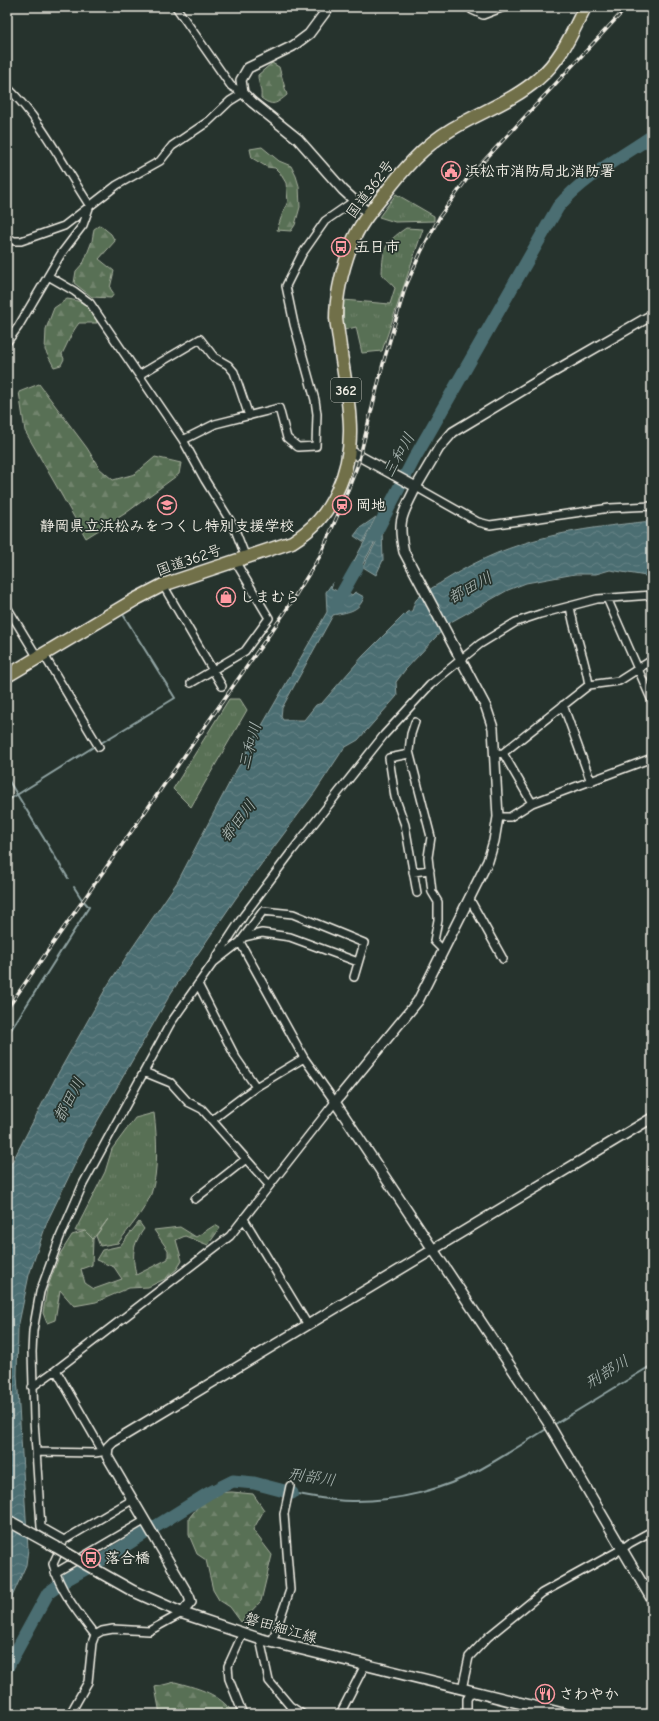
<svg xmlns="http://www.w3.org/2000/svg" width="659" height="1721" viewBox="0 0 659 1721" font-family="'Comic Neue','Klee One',sans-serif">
<defs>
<pattern id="grass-tufts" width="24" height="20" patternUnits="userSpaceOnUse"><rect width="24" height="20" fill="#596f54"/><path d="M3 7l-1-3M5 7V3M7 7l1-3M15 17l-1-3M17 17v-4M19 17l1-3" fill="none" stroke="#71846d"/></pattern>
<pattern id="forest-firs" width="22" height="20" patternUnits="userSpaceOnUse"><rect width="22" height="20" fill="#596f54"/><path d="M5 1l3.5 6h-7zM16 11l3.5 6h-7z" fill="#71846d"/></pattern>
<pattern id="water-waves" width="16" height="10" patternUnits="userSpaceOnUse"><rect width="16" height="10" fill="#4c6e72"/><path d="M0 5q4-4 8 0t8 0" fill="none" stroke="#668386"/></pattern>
</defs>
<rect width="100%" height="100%" fill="#26332d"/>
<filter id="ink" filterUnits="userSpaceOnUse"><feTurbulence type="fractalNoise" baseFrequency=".025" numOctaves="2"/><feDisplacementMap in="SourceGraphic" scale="8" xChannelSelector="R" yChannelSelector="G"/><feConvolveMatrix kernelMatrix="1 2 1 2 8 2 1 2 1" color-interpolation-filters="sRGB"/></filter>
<g filter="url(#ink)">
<path fill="url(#grass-tufts)" stroke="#a6b09e" d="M396,194l38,22v5l-39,1 -16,-5z
M406,228l17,1 -41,122 -20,2 -6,-26 -12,3 -1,-30 47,4 5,-16 -13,-14c1,-25 2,-31 24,-46z
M229,699h11l7,11 -56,97 -18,-18z
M154,1113c3,24 5,58 -3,81 -7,18 -22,34 -33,49l-18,3 -4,-10 12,-17 -15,20 -8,-8h-10l30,-59 7,-23 23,-31z"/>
<path fill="url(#forest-firs)" stroke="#a6b09e" d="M272,63l7,4 8,28c-11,9 -14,12 -26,3 1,-11 -3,-13 -3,-23z
M262,147l17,14 12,5 5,10 3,10 1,21 -5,18 -4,6 -14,-1 5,-15 6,-14 -2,-18 -6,-10 -5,-5 -8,-1 -15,-9 -2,-9z
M100,225l11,9 4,7 -16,18 15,12 -4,17 4,6 -3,4 -19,-1 -18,-14 2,-12 8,-9 8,-21 2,-12z
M67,299c16,2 27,7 30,24h-18c-8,10 -11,20 -17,31l2,5 -3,6 -7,2 -9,-17 1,-21 8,-21z
M39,384l48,64 12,20 14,12 22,-6 20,-17 26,6 -2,11 -53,39 -40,25 -61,-107 -6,-39z
M139,1222l5,7c-12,16 -12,26 -8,46l32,-16v-9l-14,-20 26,-3 16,10 19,-12 5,3 -12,17 -23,-9 -9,4 6,21 -5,8 -12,10 -17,8 -19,1 -33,14 -22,4 -14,-16 -5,30 -8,3 -4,-10 4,-24 13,-35 12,-19 13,-4 8,8 -1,26 -11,4 4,14 9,6 28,-10 -8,-12 -18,-7 6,-10 18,-4z
M232,1492l21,2 11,16 -11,20 19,25 -11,46 -20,21 -11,-15 -11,-7 -6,-10 -7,-30 -9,-6 -8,-19v-17l20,-25z
M175,1682c22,6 40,10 55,27h8l2,5h-80l-5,-27z"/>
<path fill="url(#water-waves)" stroke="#8fa2a1" d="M388,508l-6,12v9l-28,51 -1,4 -9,-4 34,-64z
M376,517l-13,25 -9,-6 6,-8z
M652,521v56l-42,-7 -14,4h-21l-49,9 -18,7 -59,33 -44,47 -9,12 1,14 -39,44 -14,8 -29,44 -79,106 -65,95 -85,148 -39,81 -18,53 -11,53 -1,47 11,174 -2,16 -19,43v-436l48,-93 51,-91 22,-34 50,-73 55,-105 94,-164 -1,-20 7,-10 -2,6 6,3 3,-5 8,4 -1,2 5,3 3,-3 9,5c-5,15 -17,15 -31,18l-51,93 -1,9 2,3h21l12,-15 6,-2 41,-47 44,-44 5,-1c1,-3 2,-8 4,-11 6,-7 23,-16 31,-21 67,-42 128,-50 205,-58z
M382,531l1,29 -7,15 -13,-8z"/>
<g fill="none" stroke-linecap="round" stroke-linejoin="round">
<path stroke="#8fa2a1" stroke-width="2" d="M101,743l74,-45 -51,-82
M7,778l61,100
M7,801l88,-55
M7,1036l82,-129 -8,-9 -7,-11
M552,1426l100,-61
M292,1493c20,3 42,9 63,8 43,0 88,-11 126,-32 23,-13 45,-27 67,-41"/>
<path stroke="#4c6e72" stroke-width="13" d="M374,536l40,-77 144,-252c25,-30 62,-49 94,-71
M336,604l21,-37
M7,1668l41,-75 21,-15 38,-21 102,-64 24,-12 21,2 38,10"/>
<defs>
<path id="minor" d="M470,7l2,3 11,5 21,-8
M7,87c35,34 56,78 83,119
M7,237l7,4h7l43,-15 53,-41 43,-24 12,-15 37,-25 21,-20 13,-8 -12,-7 -55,-79
M48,276l26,15 16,12 93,137 22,40 29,47 12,31
M7,342l11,-15 43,-73 22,-29 6,-17
M139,375l61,-36 14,18 14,8 6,7 15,44
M183,440l32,-16 64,-16 8,30 11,9 18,-1 1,-32 -2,-14 -21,-76 -8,-38 16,-32 23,-33 29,-20
M416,487l62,35 12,3 120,-17 42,-2
M163,585l59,101
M607,598l45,103
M570,606c4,27 15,52 19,79
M7,607l31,51
M44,655l55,92
M191,683l54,-32 24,-33 -34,-57
M563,705l28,77
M415,722l-4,12 -2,17 22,86 -3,20 4,35 6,10v18l-4,21 9,9
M503,753l29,50
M409,754l-20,4 6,39 10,28 12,68
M494,754l9,-1 86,-68 30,-4 33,-21
M498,817h12l22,-14 120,-45
M413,872l17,-2
M469,898l34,61
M244,937l18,-4 28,4 68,25
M216,958l28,-43 48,-64 92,-116 46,-50 50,-41 36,-22 24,-8 57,-15 55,-4
M198,984l38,74 20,29
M144,1072l27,11 17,19 14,7 67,76
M212,1120l44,-33 48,-29
M195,1199l51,-40
M244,1219l64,106
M32,1387l24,-17
M107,1451l-5,-1 -46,-80 174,-134 105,-134 -31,-44 -64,-116
M37,1452l58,1 12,-2
M64,1540l68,-40
M55,1573l89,-52
M95,1635c-17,-22 -35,-44 -42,-71l11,-24 -23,-13 -7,-107 -2,-68 1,-21 7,-39 20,-55 23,-53 87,-160 43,-61 27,-21 23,-31 30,3 71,29 -10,34
M260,1639l9,42 21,25 12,8
M272,1642l18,-52 -6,-76 6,-28
M462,1689l7,-32 19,-20 54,-44 80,-44 8,-6 22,-12
M70,1714l18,-32 4,-39 3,-8 7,-4 11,-2 36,2 33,-18
M243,1714l-14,-35 -1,-13 15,-33
M340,1714l25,-49
M467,1714v-15l5,-8"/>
<path id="tertiary" d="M329,7l-20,27 -16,12 -45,22 -7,12 2,13 9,9 46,37 45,51 26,24
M350,451l66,36 23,-39 14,-16 95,-57 104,-60
M416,487c-14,28 -19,33 -12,65l82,155 7,21 5,89 -4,24 -6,20 -70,140 -83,101 212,319 105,179
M182,1613l9,-11 -2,-6 -82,-140 1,-9 5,-5 539,-324"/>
<path id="secondary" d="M7,1520l49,27
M101,1573l32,18 49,22 78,26 305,75"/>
<path id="trunk" d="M7,676l129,-77 27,-14 129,-43c22,-14 34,-27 45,-51 23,-47 10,-94 3,-144 -1,-9 -3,-20 -4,-29 0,-26 7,-51 16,-75 7,-18 19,-32 31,-47 20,-26 40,-50 69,-67 28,-17 61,-28 86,-50 23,-19 34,-46 47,-72"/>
</defs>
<use href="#minor" stroke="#f4f1e8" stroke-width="10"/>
<use href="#tertiary" stroke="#f4f1e8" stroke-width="12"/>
<use href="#secondary" stroke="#f4f1e8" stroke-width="13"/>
<use href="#trunk" stroke="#f4f1e8" stroke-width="15"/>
<use href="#minor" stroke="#26332d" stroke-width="7"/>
<use href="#tertiary" stroke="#26332d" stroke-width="9"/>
<use href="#secondary" stroke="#26332d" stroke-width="10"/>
<use href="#trunk" stroke="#716f4a" stroke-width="12"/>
<defs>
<path id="rail" d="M7,1009l278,-397 35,-56 22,-51 16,-41 25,-100 22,-76 16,-36 19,-36 27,-37 160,-172"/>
</defs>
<use href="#rail" stroke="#f4f1e8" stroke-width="3.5"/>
<use href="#rail" stroke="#26332d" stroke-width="2" stroke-dasharray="6" stroke-linecap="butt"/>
<defs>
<path id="secondary-bridge" d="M56,1547l45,26"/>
</defs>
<use href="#secondary-bridge" stroke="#f4f1e8" stroke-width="13" stroke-linecap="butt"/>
<use href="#secondary-bridge" stroke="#26332d" stroke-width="10"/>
</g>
</g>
<defs>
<symbol id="civic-ring" viewBox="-11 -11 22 22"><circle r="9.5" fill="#26332d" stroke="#ff9aa2" stroke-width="1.5"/><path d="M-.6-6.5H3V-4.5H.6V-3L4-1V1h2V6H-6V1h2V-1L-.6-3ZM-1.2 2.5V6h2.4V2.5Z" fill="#ff9aa2"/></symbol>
<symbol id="bus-ring" viewBox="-11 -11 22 22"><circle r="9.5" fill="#26332d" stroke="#ff9aa2" stroke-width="1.5"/><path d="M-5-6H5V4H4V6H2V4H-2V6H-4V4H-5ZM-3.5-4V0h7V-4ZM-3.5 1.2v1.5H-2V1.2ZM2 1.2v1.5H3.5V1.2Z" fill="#ff9aa2"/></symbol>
<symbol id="school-ring" viewBox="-11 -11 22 22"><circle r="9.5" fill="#26332d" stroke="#ff9aa2" stroke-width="1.5"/><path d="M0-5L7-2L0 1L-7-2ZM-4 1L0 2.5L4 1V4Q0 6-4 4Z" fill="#ff9aa2"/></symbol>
<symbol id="station-ring" viewBox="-11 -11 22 22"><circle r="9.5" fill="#26332d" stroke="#ff9aa2" stroke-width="1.5"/><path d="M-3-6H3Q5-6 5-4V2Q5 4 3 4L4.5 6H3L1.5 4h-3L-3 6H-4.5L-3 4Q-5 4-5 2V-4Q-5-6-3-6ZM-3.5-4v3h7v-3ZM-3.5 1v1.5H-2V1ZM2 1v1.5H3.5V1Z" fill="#ff9aa2"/></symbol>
<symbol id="shop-ring" viewBox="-11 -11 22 22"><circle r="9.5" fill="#26332d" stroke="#ff9aa2" stroke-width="1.5"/><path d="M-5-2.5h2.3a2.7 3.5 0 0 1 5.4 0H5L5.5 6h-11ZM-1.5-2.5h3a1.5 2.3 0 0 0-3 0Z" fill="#ff9aa2"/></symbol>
<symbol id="restaurant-ring" viewBox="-11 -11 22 22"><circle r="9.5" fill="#26332d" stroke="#ff9aa2" stroke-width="1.5"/><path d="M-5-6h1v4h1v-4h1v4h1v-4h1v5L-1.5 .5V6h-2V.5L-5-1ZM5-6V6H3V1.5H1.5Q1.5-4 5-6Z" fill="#ff9aa2"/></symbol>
</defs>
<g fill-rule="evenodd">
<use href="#civic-ring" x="440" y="160" width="22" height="22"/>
<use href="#bus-ring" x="330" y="236" width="22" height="22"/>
<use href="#school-ring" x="156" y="494" width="22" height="22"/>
<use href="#station-ring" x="331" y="494" width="22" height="22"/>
<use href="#shop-ring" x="215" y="586" width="22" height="22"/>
<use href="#bus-ring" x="80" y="1547" width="22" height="22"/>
<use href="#restaurant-ring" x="534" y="1683" width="22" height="22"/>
</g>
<g text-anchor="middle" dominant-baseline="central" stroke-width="3.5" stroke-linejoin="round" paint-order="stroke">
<rect fill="#26332d" stroke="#b6b8b0" stroke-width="1" x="331" y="378" width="30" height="24" rx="3"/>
<g font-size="14" font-weight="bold" fill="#f4f1e8">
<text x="346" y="390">362</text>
</g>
<g font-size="15" font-weight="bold" fill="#f4f1e8" stroke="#26332d" text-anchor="start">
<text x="465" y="171">浜松市消防局北消防署</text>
<text x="355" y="247">五日市</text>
<text x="356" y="505">岡地</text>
<text x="167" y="526" text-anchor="middle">静岡県立浜松みをつくし特別支援学校</text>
<text x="240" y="597">しまむら</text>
<text x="105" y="1558">落合橋</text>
<text x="559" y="1694">さわやか</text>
</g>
<g font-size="15" fill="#f4f1e8" stroke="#26332d">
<text transform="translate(370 189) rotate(-53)">国道362号</text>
<text transform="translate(189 560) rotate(-19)">国道362号</text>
<text transform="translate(281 1628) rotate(16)">磐田細江線</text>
</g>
<g font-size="16" font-style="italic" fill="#b1bdb9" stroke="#26332d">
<text transform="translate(399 455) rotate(-61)">三和川</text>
<text transform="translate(470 588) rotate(-29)">都田川</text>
<text transform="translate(250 746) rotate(-75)">三和川</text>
<text transform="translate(238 821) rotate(-52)">都田川</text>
<text transform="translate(69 1100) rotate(-62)">都田川</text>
<text transform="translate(607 1372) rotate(-31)">刑部川</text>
<text transform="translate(312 1477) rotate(9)">刑部川</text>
</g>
</g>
<rect width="659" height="1721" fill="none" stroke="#26332d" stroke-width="24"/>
<rect x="12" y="12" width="635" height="1697" fill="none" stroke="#f4f1e8" stroke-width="1.5" filter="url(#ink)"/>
</svg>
